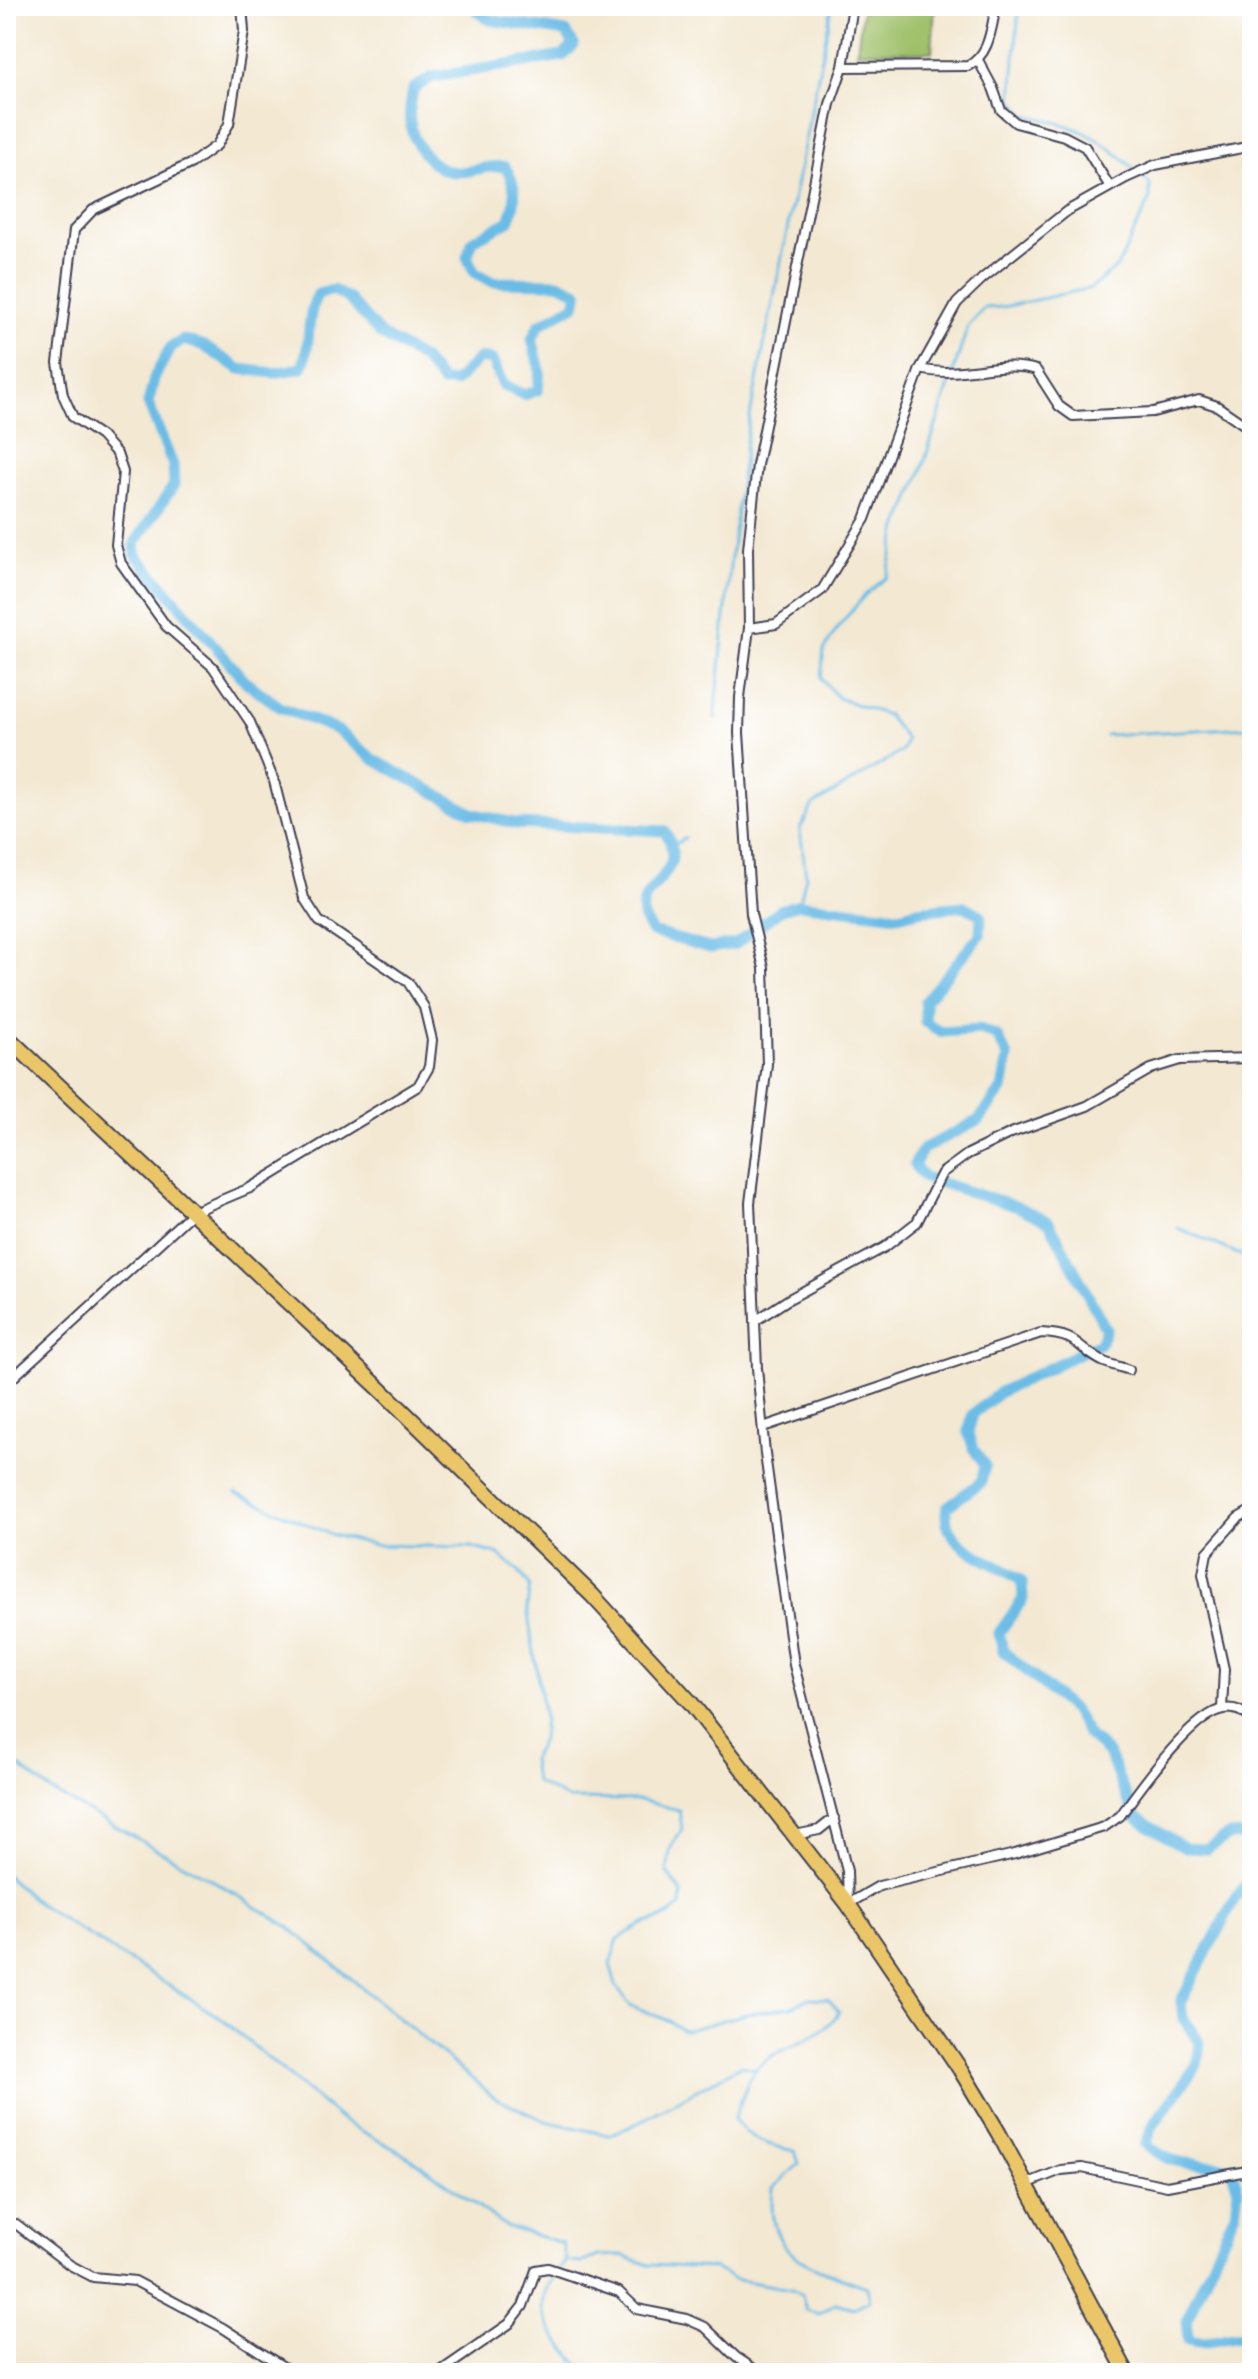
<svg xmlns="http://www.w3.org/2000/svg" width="1258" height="2379" viewBox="0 0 1258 2379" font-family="Caveat,sans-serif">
<rect width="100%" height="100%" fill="#fff"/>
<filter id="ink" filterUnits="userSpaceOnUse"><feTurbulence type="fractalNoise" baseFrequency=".0125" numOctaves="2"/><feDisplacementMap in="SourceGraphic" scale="16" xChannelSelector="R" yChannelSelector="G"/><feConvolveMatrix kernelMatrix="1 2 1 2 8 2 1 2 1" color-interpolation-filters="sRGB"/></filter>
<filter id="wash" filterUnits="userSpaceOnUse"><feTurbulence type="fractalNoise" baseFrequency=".006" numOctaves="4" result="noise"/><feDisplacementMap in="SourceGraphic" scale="32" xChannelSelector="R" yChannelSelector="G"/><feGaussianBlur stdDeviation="1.8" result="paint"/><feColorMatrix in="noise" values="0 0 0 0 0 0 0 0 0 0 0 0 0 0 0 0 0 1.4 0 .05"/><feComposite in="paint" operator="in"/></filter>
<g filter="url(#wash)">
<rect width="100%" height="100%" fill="#f3e8d2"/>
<path fill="#9ebf68" stroke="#607052" stroke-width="2" d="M863,6h72l-3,46 -75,-1z"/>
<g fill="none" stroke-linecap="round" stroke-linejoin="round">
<path stroke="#6bbce6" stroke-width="3" d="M1019,6l-7,92 13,17c49,9 74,20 110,55
M715,718l16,-162 17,-130 84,-420
M1106,735l146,-8
M673,846l12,-8
M799,904l7,-28 -6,-47 13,-24 89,-54 4,-12 -19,-24 -49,-17 -17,-20 3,-28 14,-23 27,-32 22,-18 11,-49 23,-56 47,-146 16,-18 19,-1 88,-19 26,-21 33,-67v-16l-9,-9
M1178,1228l74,32
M236,1493l96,42 43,10 96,2 26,7 21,16 12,16 -3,21 17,111 -2,22 -10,19 3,23 33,17 71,1 40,10 3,19 -12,20 -3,24 15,20 -1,13 -13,10 -25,8 -25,15 -8,25 6,21 14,20 39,16 14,10 64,-17 45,-7 17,-9 19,1 11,12c-15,30 -58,33 -81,56 -12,12 -17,37 -24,52 16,22 36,27 61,32l4,13 -26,24c-9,72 39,78 94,99l3,13 -16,8 -19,-5 -16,11 -13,-4 -4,-15 -10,-6 -59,-10 -19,-11 -65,-3 -28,-10 -23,1 -17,7 -15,-2 -6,7
M6,1756l45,35 163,90 75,46 206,171 51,23 62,14 22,-8 110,-61 16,3
M6,1875l33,29 180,113 124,104 68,37 96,69 55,16 4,18
M556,2274c-34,41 7,68 29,99"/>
<path stroke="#6bbce6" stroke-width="11" d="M477,6v5l13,9 76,12 8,13 -11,11 -131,21 -19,12c-1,10 -5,23 -3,32 2,22 21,49 44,51 17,1 33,-8 51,-5 12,18 12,34 4,54l-36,19 -6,17 8,16 18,9 65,1 20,9 -3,13 -36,20 -7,14 8,31 -2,20 -14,5 -21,-10 -11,-25 -13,-2 -24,24h-13l-19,-23 -43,-25 -31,-35 -16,-9 -15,4c-13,22 -6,50 -16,74l-28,5 -34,-4 -38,-24 -19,-5 -12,7 -16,29 -7,27 25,62 1,20 -39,58 1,12 110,127 34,25 57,23 36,29 99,54 45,11 148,7c26,47 -28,50 -22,85 1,5 7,12 9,16l58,16 26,-4 44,-34 19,-6 99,12 20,-5 46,-5 17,9 -1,20 -55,66v21l17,10 38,-3 17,7 11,21 -6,32 -23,31 -56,29 -9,16 11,13 93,29 31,15 57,107 -6,14 -100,49 -27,22 -5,18 6,17 11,17 -4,16 -34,25c-9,42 49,52 75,75l1,17 -24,34 4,18 71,60 14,24 20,18 27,64 50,31 22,1 22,-14 20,1 3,3
M1252,1878l-17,20 -54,103 2,17 17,25 -3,22 -45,62 -6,17c30,26 49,17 85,24l7,21 -3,23 -49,109 2,19c25,7 39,-7 64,-3"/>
</g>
</g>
<g filter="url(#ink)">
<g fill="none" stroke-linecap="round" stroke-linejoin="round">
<defs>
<path id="street" d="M853,6l-10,61 -13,37 -73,361 -9,84 1,79 -9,69 -1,36 12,181 13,54 3,96 -17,139 7,165 8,86 29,211 53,206 1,33 31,-18 136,-32 89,-27 16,-11c20,-27 72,-102 104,-107 12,-2 19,3 28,10
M978,60l15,28 8,22 15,13 48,13 21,11 25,40
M843,67l125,-1c22,-12 23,-37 28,-60
M920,369c41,10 78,-10 116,1l23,36 14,10 80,-4 46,-12 18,6 35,24
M749,628l27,-4 46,-34 43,-71 55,-150 37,-66 26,-25 84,-67 59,-33 29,-13 97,-19
M755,1321l34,-22 96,-52 32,-25 25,-49 26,-19 43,-21 76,-27 64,-37 29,-9 72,-2
M6,1384l187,-172 57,-24 168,-102 11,-19 3,-27 -8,-33 -16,-25 -89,-61 -15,-23 -30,-117 -24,-59 -37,-55 -47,-41 -45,-63 -5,-18 7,-73 -6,-18 -16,-18 -28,-19 -10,-22 -5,-32 16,-133 19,-20 99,-47 25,-18 12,-21 15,-93 -2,-25
M763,1427l278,-94c41,2 34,15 63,29 8,3 17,5 25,8
M1222,1709l2,-40 -21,-95 4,-21 31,-35 14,-8
M795,1835l24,-5 15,-12
M1026,2184l35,-14 21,-2 85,18 85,-16
M6,2225l10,-1 54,41 23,12 42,4 88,47 70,45
M438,2373l71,-49 14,-18 13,-36 12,-2 71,24 18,17 50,10 18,8 31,30 24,16"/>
<path id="highway" d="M6,1036l373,352 213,207 99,108 157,201 112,165 38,63 129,241"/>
</defs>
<use href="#street" stroke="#414052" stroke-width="12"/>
<use href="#highway" stroke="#414052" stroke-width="18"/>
<use href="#street" stroke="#fff" stroke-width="8"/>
<use href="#highway" stroke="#eac669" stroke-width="14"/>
</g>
</g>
<rect width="1258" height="2379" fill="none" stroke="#fff" stroke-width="32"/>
</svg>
